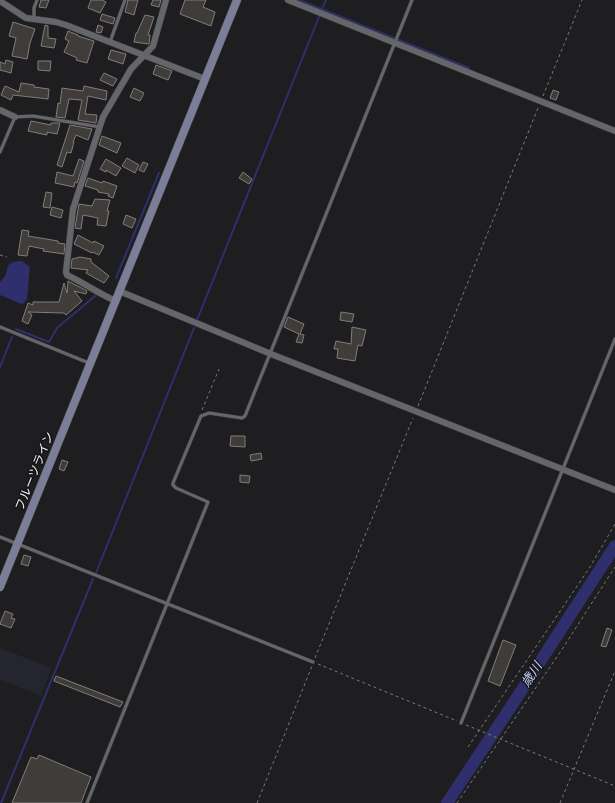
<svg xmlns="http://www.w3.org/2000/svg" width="615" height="803" viewBox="0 0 615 803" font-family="'Open Sans','Noto Sans JP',sans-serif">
<rect width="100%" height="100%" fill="#1e1e21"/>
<path fill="#24252e" d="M0,648l51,20 -10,28 -41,-16z"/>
<path fill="#2e2f6c" d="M18,261h4l8,6 -3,32 -4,5 -4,-1 -19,-8v-13c2,-3 5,-5 6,-8 3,-11 1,-10 12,-13z"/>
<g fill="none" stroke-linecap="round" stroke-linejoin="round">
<path stroke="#2e2f6c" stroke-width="2" d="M299,0l95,38
M322,9l4,-9
M399,40l70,28
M116,278l43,-105
M197,320l122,-303
M16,329l33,13 8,-14 38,-32
M0,367l12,-30
M96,573l98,-245
M1,803l92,-224"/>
<path stroke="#2e2f6c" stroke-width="12" d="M447,803l69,-104 99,-153"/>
</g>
<path fill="#3f3c3a" stroke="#817d7b" d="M41,0h8l-3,8 -7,-1z
M91,0h11l4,2 -6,11 -12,-5z
M128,0h10l-4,15 -9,-3z
M153,0h8l-2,7 -8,-2z
M185,0h21l-3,7 12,5 -4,14 -31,-12z
M102,14l13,4 -2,6 -13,-4z
M145,15l9,2 -6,18h2l-1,9 -15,-2 2,-9h1z
M13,22l22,7 -5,14 -3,16 -15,-3 4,-18 -7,-2z
M45,25l3,1v12l8,1 -2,9 -13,-2z
M98,25l5,2 -2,6 -5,-1z
M68,31l10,4v1l16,5 -7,22 -11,-3 1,-2 -13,-6 5,-11 -4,-2z
M111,50l15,4 -3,10 -15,-5z
M6,60l7,2 -2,11 -11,-3v-8l5,2z
M38,61h13l-1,10 -12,-1z
M156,65l16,6 -4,9 -15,-6z
M104,73l13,6 -4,7 -13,-6z
M21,83l13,2v2l15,2 -1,10 -35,-4 -2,5 -10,-5 4,-9 14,6z
M84,86l23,5 -1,9 -18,-4 -3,18 12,1 -1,8 -18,-3 4,-20 -13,-1 -4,19 -9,-1 2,-14 2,1 2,-16 21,3z
M134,88l10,5 -4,8 -10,-4z
M553,90l6,2 -3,8 -6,-2z
M31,121l20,4v-2h9l-3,11 -10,-2v3l-19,-4z
M70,125l22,4 -4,11 -12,-5 -3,7h1l-3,11 -4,-1 -5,15 -5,-2z
M102,136l19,7 -4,10 -18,-8z
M127,158l12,7 -4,8 -13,-7z
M79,159l5,2 -7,22 -2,-1 -1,5 -19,-4 2,-11 16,4z
M106,159l15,9 -5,8 -10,-6v2l-6,-3z
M143,162l5,2 -4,8 -5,-2z
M243,172l9,7 -3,5 -10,-6z
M88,178l14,5 1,-2 14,5 -4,12 -5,-2 1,-2 -11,-2v-2l-13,-4z
M46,192l6,1 -2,15 -7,-1z
M95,199l15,1 -3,11h2l-3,15 -9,-1 1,-7 -15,-3 -2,14 -6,-1 4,-24 13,2z
M52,207l11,3 -2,8 -11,-3z
M126,215l10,4 -4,9 -9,-4z
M22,230l7,1 -1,5 30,5v2l7,1 -1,10 -21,-3 1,-2 -15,-3 -2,10 -9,-1z
M78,235l15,8 1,-2 10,5 -5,9 -6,-3 -1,1 -18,-9z
M80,257l11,2v3l18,14 -5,7 -18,-10 2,-3 -17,-2 1,-9z
M68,281l19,10 -1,3 -12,-3 8,10 -16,14 -2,-2 -36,-1 4,3 -4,9 -6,-3 6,-18 5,2v-3h26l5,-19 3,10z
M341,312l13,2 -2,8 -12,-2z
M288,317l16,7 -4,10 4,1 -2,8 -6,-1 3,-8 -15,-7z
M352,327l14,3 -4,16 -4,-1 -3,16 -18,-3 1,-9h-4l2,-8 15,3z
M231,436h14v11l-15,-1z
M261,453l1,6 -11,2 -1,-6z
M62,460l6,2 -4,9 -5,-2z
M240,475l10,1 -1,7 -9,-1z
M24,555l7,2 -3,9 -7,-2z
M5,611l8,3 -2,4 4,1 -4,9 -11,-4z
M607,628l5,2 -6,17 -5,-1z
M503,640l13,5 -16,41 -12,-5z
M56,676l67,26 -3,5 -66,-26z
M39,755l52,22 -10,26h-69l19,-46 6,2z"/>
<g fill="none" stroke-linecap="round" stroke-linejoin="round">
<defs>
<path id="lane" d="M34,18v-10l3,-8
M110,42l15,-42
M0,152l15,-35 18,-1 67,11
M0,327l89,36
M0,537l313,125
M461,723l154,-384
M87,803l121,-301 -32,-14 -3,-3v-2l28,-67 8,-3 33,5 3,-2 167,-416"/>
<path id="street" d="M288,0l327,131
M0,1l26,17 30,4 10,3 139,54
M0,110l15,7
M119,291l152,63 344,136
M116,301c-17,-7 -32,-18 -49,-26l-1,-3 7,-63 30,-92 28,-48 22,-23 13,-46"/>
<path id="secondary" d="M0,587l237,-587"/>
</defs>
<use href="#lane" stroke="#3c3c3f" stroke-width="4"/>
<use href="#street" stroke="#3c3c3f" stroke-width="7"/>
<use href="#secondary" stroke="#3c3c3f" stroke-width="9"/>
<path stroke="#7a7a7d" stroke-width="1" stroke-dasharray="3 3" stroke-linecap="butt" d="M543,96l39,-96
M0,255l7,2
M418,406l120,-298
M202,410l17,-41
M315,658l98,-240
M318,664l139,57
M466,725l149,61
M468,747l122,-180 25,-43
M257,803l55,-137
M457,803l104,-152 54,-84
M560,803l55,-132"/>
<use href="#lane" stroke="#656669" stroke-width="3"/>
<use href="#street" stroke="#656669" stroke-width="6"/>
<use href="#secondary" stroke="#7b7e96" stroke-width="8"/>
</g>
<g text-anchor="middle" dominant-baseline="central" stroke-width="3" stroke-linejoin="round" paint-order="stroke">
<g font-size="12" fill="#f4f4f6" stroke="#151518">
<text transform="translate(34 471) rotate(-68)">フルーツライン</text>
</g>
<g font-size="13" font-style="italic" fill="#c6cbf1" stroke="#151518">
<text transform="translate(531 674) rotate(-57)">歳川</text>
</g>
</g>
</svg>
